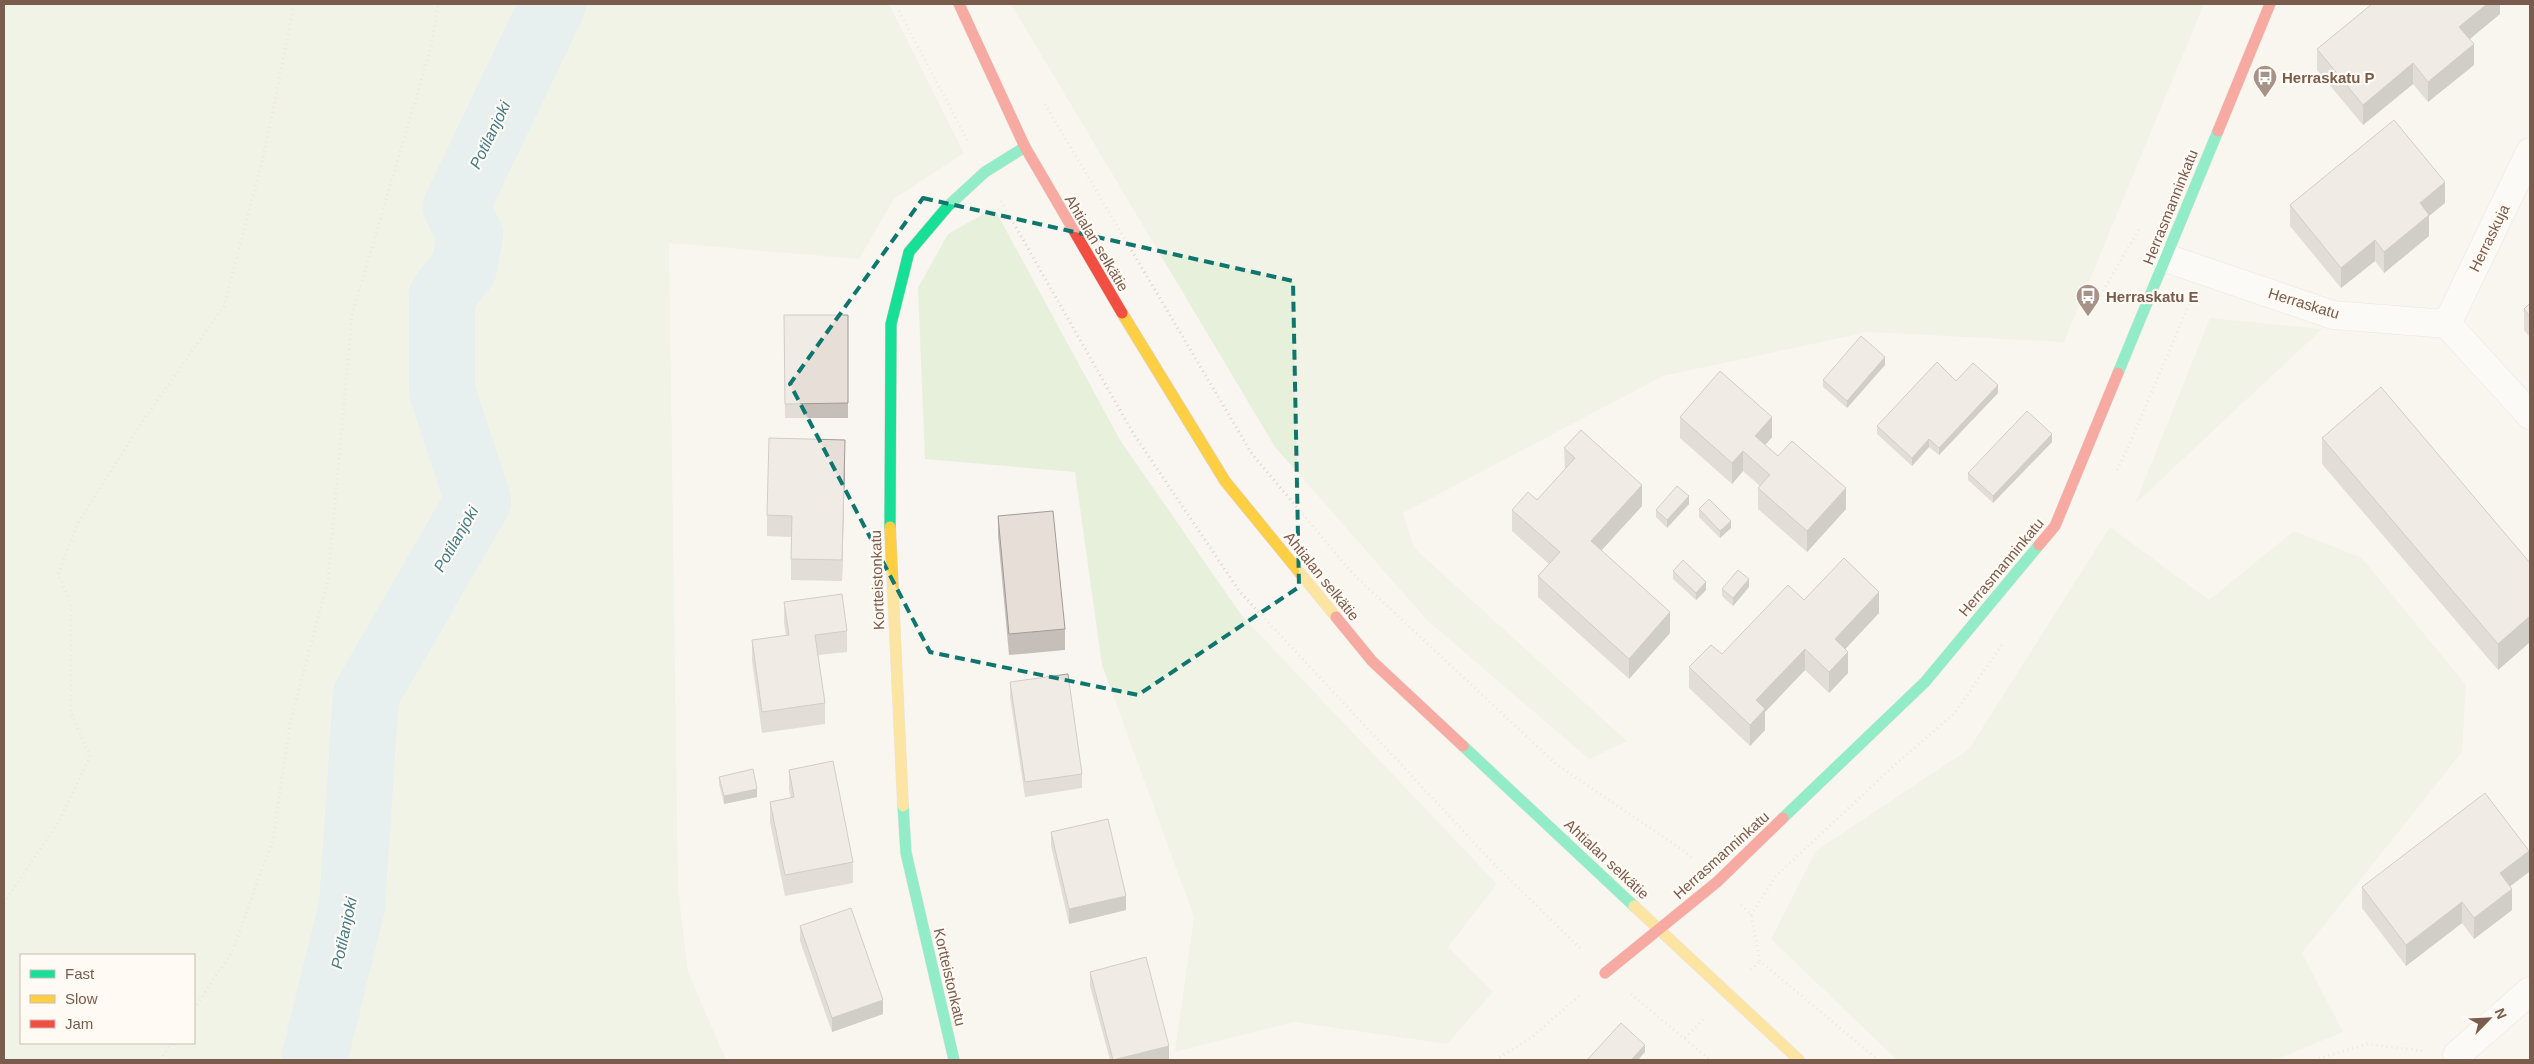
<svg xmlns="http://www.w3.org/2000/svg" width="2534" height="1064" viewBox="0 0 2534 1064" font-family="Arial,sans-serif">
<rect width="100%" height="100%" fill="#f9f5f0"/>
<path fill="#e7f0db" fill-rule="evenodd" d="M4,4h885l75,149 -70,46 -35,60 -190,-16 9,646 10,83 38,88h-722zM21,955h173v88h-173z
M1011,4h1193l-140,338 -196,-10 -205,44 -260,137 11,35 213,193 -38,18 -163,-140 -151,-172z
M994,208l126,232 122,176 255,268 -49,63 45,45 -46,52 -153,-22 -119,30 19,-135 -92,-252 -27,-193 -150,-13 -7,-171 30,-54z
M2210,318l112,11 -187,175z
M2110,527l99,73 85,-69 68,27 104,127 -4,67 -160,201 41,79 -68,28h-378l-126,-121 45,-88 153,-102z"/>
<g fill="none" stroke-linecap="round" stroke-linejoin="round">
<path stroke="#d0e8ea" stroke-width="66" d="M314,1060l38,-154 14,-211 112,-194 -36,-110v-96l22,-27 6,-33 -14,-28 97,-203"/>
<defs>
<path id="street" d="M2166,258l167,57 114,9
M2447,324l83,-172
M2447,324l83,91
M2460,1060l-3,-5 73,-64"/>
<path id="fast" d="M2118,373l100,-242
M890,527l1,-203 18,-72 39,-46 37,-34 40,-25
M1463,746l171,160
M903,806l3,47 48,207
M1783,818l142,-136 114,-137"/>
<path id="slow" d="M1122,313l103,168 111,136
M890,527l13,279
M1634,906l165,154"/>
<path id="jam" d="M959,4l66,143 97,166
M2218,131l52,-127
M2039,545l16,-19 63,-153
M1336,617l36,44 91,85
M1605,973l112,-91 66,-64"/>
</defs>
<use href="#street" stroke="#d7d1cb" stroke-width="29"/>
<use href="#fast" stroke="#d9d2cb" stroke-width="12"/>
<use href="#slow" stroke="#d9d2cb" stroke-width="12"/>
<use href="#jam" stroke="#d9d2cb" stroke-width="12"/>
<path stroke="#dcd5d0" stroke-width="3" stroke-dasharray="1 4" stroke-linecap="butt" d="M899,11l70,132
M1045,104l207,350 101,120 203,190 128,87 9,9
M1001,201l132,232 107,159 255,273 87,85
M2088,317l51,-88
M2117,470l13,-27 60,-141
M4,903l55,-82 31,-64 -19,-44v-110l-13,-29 20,-51 66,-104 80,-113 42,-160 28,-142
M1741,905l10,10 9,46 118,99
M1751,915l24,-38 124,-116 55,-47 50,-72
M1751,970l9,-9
M1631,994l79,66
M194,1009l38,-57 41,-113 17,-115 38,-144 24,-265 79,-268 7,-43
M1685,1038l20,-21
M160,1060l12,-17
M1495,1060l36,-22 49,-43
M2314,1060l53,-16 57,7"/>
<use href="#street" stroke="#fefefd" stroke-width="28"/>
<use href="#fast" stroke="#16e098" stroke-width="11"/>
<use href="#slow" stroke="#ffcf43" stroke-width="11"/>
<use href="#jam" stroke="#f24e42" stroke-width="11"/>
</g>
<path fill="#c6bfb9" d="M2500,4v10l-31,25 5,26 -46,37 -15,-18 -50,41 -46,-55v-21z
M2445,203l-16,13v20l-45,37 -9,-12 -34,27 -51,-62v-21z
M2530,303v34l-6,-7v-21z
M784,315h64v103h-63z
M1885,365l-38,43 -24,-21v-7z
M1956,381l42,12 -59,62 -10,-8 -17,19 -35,-32v-8z
M1680,417l92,20 -7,8 13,11 68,53 -39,43 -49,-43v-21l2,-2 -17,-15 -11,13 -52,-46z
M2322,438l208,125v79l-32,28 -176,-206z
M2052,442l-59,61 -25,-23v-7z
M1564,448l78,58 -41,44 69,83 -41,46 -91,-82v-21l11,-12 -37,-33v-21l25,-10 28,-30z
M845,461l-3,120 -51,-1v-43l-24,-1v-21z
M1689,504l-22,24 -11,-11v-7z
M1699,509l32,19 -11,10 -21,-21z
M998,516l67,113v21l-56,5 -11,-119z
M1673,571l33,19 -10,10 -23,-21z
M1749,587l-16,19 -11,-10v-7z
M1804,600l75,13 -34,36 3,24 -19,20 -24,-23 -40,42v18l-15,16 -61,-58v-21l33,-13z
M784,602l63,29v21l-29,3 7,48v21l-63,9 -10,-72v-21l34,-4 -2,-13z
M1010,682l72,92v14l-57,9 -15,-100z
M789,770l64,92v21l-68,13 -15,-74v-20l21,-4 -2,-8z
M719,777l38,20 -33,7 -5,-20z
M1051,832l75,78 -57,14 -18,-78z
M2529,872l-19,14 2,24 -38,29 -12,-16 -56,43 -44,-58v-21z
M800,926l83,88 -51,18 -32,-91z
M1090,972l79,88h-59l-20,-74z"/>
<path fill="#a19b96" d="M2487,4h13v10l-41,34v-21z
M2474,44v21l-46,37v-20z
M2413,63v21l-50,41v-20z
M2445,182v21l-16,13v20l-45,37v-21l36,-49z
M2375,240v21l-34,27v-20z
M1885,357v8l-38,43v-7z
M1998,385v8l-59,62v-7z
M1772,417v20l-17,20v-21z
M2052,434v8l-59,61v-7z
M1929,439v8l-17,19v-8z
M845,440v21l-3,120v-21z
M1743,451v20l-11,13v-21z
M1642,485v21l-51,56v-21z
M1846,488v21l-39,43v-21z
M1689,496v8l-22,24v-8z
M1731,521v7l-11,10v-7z
M1749,579v8l-16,19v-8z
M1706,582v8l-10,10v-7z
M1879,592v21l-44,47v-21z
M1670,612v21l-41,46v-20z
M2530,616v26l-32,28v-26z
M1805,649v21l-40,42v18l-15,16v-21l6,-25z
M1848,652v21l-19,20v-21z
M757,789v8l-33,7v-8z
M2529,851v21l-29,22v-21z
M2512,889v21l-38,29v-21z
M1126,896v14l-57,14v-15z
M2462,902v21l-56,43v-21z
M883,1000v14l-51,18v-14z
M1645,1045v7l-7,8h-7z
M1169,1046v14h-56z"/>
<path fill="#e6ded7" stroke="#a19b96" d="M2372,4h115l-28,23 15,17 -46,38 -15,-19 -50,42 -46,-56z
M2394,120l51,62 -25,21 9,12 -45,37 -9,-12 -34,28 -51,-63z
M2530,303v14l-6,-8z
M784,315h64v88l-63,1z
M1861,336l24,21 -38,44 -24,-21z
M1937,362l19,19 17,-18 25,22 -59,63 -10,-9 -17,19 -35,-32z
M1720,371l52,46 -17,19 23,20 14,-15 54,47 -39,43 -49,-43 12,-13 -27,-24 -11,12 -52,-46z
M2381,387l149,176v53l-32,28 -176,-206z
M2027,411l25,23 -59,62 -25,-23z
M1581,430l61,55 -51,56 79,71 -41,47 -91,-83 22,-24 -48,-42 16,-18 9,8 38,-42 -11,-10z
M769,438l76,2 -3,120 -51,-1 1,-43 -25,-1z
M1677,486l12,10 -22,24 -11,-10z
M1709,499l22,22 -11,10 -21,-22z
M1053,511l12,118 -56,5 -11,-118z
M1844,558l35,34 -44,47 13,13 -19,20 -24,-23 -49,51 9,9 -15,16 -61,-58 22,-22 11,9 66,-69 16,15z
M1683,560l23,22 -10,11 -23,-22z
M1738,570l11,9 -16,19 -11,-9z
M842,594l5,37 -32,4 10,68 -63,9 -10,-72 37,-5 -5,-33z
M1068,674l14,100 -57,8 -15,-100z
M833,761l20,101 -68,13 -15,-73 24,-5 -5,-27z
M753,769l4,20 -33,7 -5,-19z
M2485,793l44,58 -29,22 12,16 -38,29 -12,-16 -56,43 -44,-58z
M1108,819l18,77 -57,13 -18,-77z
M851,908l32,92 -51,18 -32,-92z
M1146,957l23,89 -56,14 -23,-88z
M1621,1023l24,22 -14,15h-44z"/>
<path d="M0 0H2534V1064H0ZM923,198l370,83 6,306 -161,108 -208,-43 -140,-268z" fill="#f9f5f0" fill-opacity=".55" fill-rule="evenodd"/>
<path fill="none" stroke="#0f766e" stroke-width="4" stroke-dasharray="10 6" stroke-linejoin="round" d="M923,198l370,83 6,306 -161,108 -208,-43 -140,-268z"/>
<defs>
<symbol id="bus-pin" viewBox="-11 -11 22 30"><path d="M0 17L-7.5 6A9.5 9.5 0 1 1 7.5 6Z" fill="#a69286" stroke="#fffaf3"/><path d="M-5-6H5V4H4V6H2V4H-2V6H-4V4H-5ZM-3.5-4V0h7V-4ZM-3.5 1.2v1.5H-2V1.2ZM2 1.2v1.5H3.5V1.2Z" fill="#fff"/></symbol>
</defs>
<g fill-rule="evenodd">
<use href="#bus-pin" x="2251" y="63" width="28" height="38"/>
<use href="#bus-pin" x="2074" y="282" width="28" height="38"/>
</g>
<g text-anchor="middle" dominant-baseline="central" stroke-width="4.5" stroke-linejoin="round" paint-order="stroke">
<g font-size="15" font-weight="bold" fill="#7a5c4d" stroke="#fffaf3" text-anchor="start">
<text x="2282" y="77">Herraskatu P</text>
<text x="2106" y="296">Herraskatu E</text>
</g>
<g font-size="15" fill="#7a5c4d" stroke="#fffaf3">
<text transform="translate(2170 207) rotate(-68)">Herrasmanninkatu</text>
<text transform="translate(2489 238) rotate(-64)">Herraskuja</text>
<text transform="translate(1097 243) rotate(59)">Ahtialan selkätie</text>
<text transform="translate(2304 303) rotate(17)">Herraskatu</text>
<text transform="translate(2001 567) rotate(-50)">Herrasmanninkatu</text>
<text transform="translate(1322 576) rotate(51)">Ahtialan selkätie</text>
<text transform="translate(877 580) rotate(-92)">Kortteistonkatu</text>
<text transform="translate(1721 855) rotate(-42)">Herrasmanninkatu</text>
<text transform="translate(1607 859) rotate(43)">Ahtialan selkätie</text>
<text transform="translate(950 977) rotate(77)">Kortteistonkatu</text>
</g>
<g font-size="16" font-style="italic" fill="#437c86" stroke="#fffaf3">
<text transform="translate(490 135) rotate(-64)">Potilanjoki</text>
<text transform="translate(456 539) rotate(-60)">Potilanjoki</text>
<text transform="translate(344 933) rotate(-78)">Potilanjoki</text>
</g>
</g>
<rect width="2534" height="1064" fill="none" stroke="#7a5c4d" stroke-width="10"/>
<rect x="20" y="954" width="175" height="90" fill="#fffaf3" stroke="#cabbb1"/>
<rect x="30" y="970" width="25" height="8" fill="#16e098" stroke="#cabbb1"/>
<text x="65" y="979" font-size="15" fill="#7a5c4d">Fast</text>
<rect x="30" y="995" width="25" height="8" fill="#ffcf43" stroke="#cabbb1"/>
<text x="65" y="1004" font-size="15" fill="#7a5c4d">Slow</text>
<rect x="30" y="1020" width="25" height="8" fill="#f24e42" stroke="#cabbb1"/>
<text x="65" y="1029" font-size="15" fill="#7a5c4d">Jam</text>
<g transform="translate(2489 1019) rotate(66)" stroke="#fffaf3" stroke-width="4" paint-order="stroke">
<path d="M0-4L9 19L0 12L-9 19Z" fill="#7a5c4d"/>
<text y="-8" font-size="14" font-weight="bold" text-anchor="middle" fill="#7a5c4d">N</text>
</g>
</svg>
